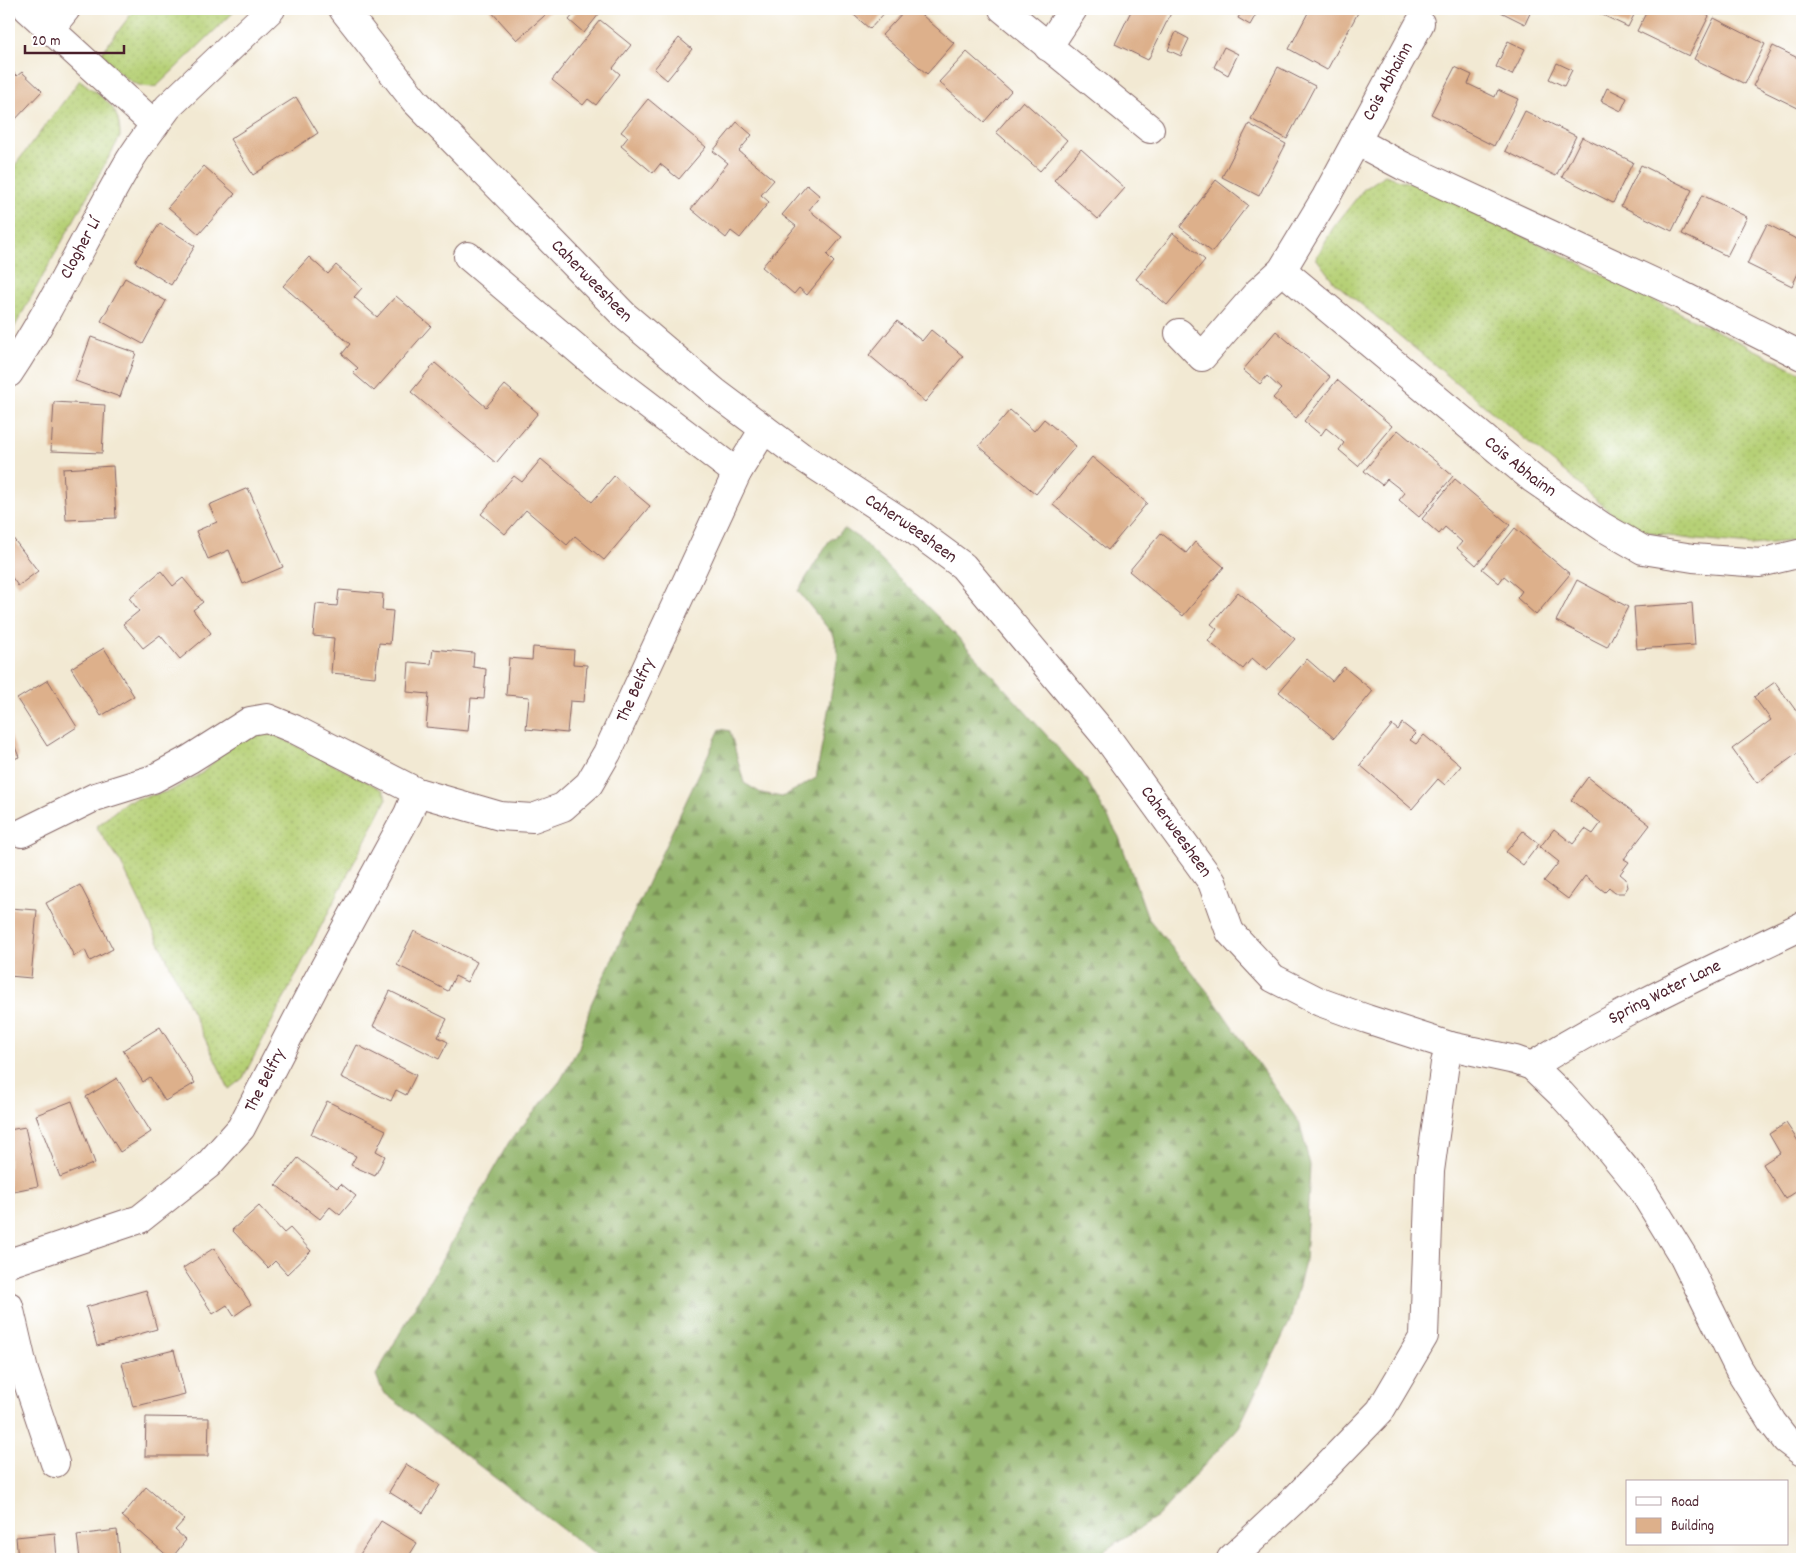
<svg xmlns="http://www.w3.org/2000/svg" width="1811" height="1568" viewBox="0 0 1811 1568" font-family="Dekko,sans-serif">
<defs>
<pattern id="grass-dots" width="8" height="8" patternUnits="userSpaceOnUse" patternTransform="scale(1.25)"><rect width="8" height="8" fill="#b6d076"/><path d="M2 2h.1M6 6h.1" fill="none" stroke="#9eb266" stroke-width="1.8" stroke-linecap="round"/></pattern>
<pattern id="forest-firs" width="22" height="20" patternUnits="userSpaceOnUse" patternTransform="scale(1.25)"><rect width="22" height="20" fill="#90b267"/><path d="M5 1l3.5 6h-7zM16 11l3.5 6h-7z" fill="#789055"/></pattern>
</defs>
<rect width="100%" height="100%" fill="#fff"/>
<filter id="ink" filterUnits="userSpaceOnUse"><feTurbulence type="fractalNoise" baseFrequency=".02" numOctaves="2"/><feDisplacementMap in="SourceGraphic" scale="10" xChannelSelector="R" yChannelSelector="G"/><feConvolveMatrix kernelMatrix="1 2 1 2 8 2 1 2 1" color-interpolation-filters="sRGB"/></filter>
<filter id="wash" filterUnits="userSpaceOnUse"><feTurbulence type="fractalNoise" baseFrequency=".0096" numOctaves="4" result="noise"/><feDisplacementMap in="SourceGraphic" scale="20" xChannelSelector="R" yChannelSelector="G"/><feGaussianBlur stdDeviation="1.12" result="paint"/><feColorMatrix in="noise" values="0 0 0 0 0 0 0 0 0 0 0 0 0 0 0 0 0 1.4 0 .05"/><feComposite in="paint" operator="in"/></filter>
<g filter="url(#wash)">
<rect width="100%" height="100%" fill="#f2e9d3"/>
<path fill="url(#grass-dots)" stroke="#807850" d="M135,9h102l-80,77c-24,5 -40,-16 -57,-31z
M80,80c23,19 40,24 40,57l-111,200v-164z
M1385,175l45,15 372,183v167l-51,5 -53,-5 -43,-6 -34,-12 -56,-50 -231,-190 -18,-24 17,-30 30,-38z
M257,729l9,1 117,60 4,8 -144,280 -14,11 -108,-226 -25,-36 31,-26 43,-10 32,-18 29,-28z"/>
<path fill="url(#forest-firs)" stroke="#6d6849" d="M845,529l15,10 96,96 130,144 33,58 29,81 63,78 89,128 10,42 -5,96 -15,59 -51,106 -82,90 -66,42h-490l-218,-167 -7,-17 133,-233 51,-61 19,-34 12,-43 129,-275 10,2 14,52 17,10 21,4 34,-19 22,-122 -4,-20 -36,-45 31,-50z"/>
<g id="blocks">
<path fill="#ddb08b" d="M489,9h63l-35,31z
M578,9h25l-19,24 -15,-13z
M847,9h41l-18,20z
M906,9h9l39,34 -27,31 -45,-39z
M1132,9h41l-25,51 -33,-16z
M1243,9h16l-9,16 -12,-7z
M1310,9h50l-33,61 -38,-21z
M1503,9h29l-7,15 -24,-12z
M1590,9h47l-9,18z
M1648,9h46l15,7 -20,40 -52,-25z
M1714,18l51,26 -20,40 -51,-25z
M600,20l31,25 -18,23 7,6 -24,31 -8,-6 -5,6 -31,-25z
M1176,32l13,7 -8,17 -13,-6z
M679,38l13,11 -25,31 -13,-11z
M1508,41l17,8 -13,26 -16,-8z
M1773,46l29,14v50l-49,-24z
M1224,47l14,7 -10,21 -14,-8z
M967,52l44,39 -27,31 -45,-40z
M1557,63l15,7 -8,16 -15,-7z
M1278,67l37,19 -28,53 -36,-20z
M1455,67l17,8 -4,9 27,13 3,-7 20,9 -24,47 -63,-32z
M9,68l8,8 5,-4 20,19 -29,31 -4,-4z
M1607,88l20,10 -6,13 -20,-10z
M296,97l22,36 -65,42 -23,-36z
M648,99l58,48 -27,32 -19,-15 -7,9 -32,-27 7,-9 -7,-5z
M1023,101l44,39 -27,31 -44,-39z
M1525,111l51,25 -20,40 -51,-25z
M737,122l15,13 -13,16 35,29 -13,15 8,7 -29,36 -9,-7 -5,7 -35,-29 37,-46 -15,-12z
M1249,124l37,20 -27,52 -37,-19z
M1582,137l51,25 -20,41 -51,-26z
M1081,149l44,39 -27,31 -44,-39z
M1641,165l51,25 -20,41 -51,-25z
M204,166l31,28 -36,40 -31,-27z
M1216,180l32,25 -36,47 -32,-25z
M807,185l13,11 -11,14 33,27 -15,18 7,7 -27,33 -8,-7 -5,6 -32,-27 34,-41 -14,-11z
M1702,195l45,22 -20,39 -45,-22z
M160,223l35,23 -24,39 -36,-23z
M1767,224l35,18v23l-10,21 -45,-22z
M1173,233l32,27 -38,45 -31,-26z
M309,257l19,17 8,-9 26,23 -8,9 23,20 19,-21 35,30 -57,65 -21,-18 5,-5 -16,-14 8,-10 -67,-58z
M125,278l41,23 -23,43 -42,-23z
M897,321l25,20 9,-11 32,26 -38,46 -56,-47z
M1276,331l54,46 -34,41 -23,-20 8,-9 -14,-13 -7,8 -17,-14z
M91,337l45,16 -16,44 -45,-16z
M435,363l51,44 19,-22 33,28 -42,50 -85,-71z
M1337,380l55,46 -34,40 -19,-16 5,-7 -8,-7 -10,-8 -5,7 -17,-14z
M54,402l51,3 -3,48 -51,-2z
M1010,410l24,21 10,-12 32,27 -40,48 -57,-48z
M1398,430l55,46 -34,41 -20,-17 6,-7 -18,-14 -5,6 -18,-14z
M1092,457l55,46 -39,47 -55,-45z
M541,459l51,43 22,-26 36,30 -46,54 -29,-24 -8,9 -41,-35 -21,24 -24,-20 33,-38 8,6z
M113,466l3,52 -50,2 -3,-51z
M1455,479l55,46 -34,40 -19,-17 5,-6 -17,-15 -6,7 -17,-15z
M248,488l35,79 -40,17 -14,-34 -21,9 -12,-28 21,-9 -8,-17z
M1515,528l55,46 -34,41 -19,-17 5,-7 -18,-15 -5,7 -17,-14z
M9,533l29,38 -20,15 -9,-13z
M1161,533l25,20 9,-11 29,25 -41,49 -54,-45z
M161,571l12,15 10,-8 20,24 -10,8 18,23 -31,26 -20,-24 -17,13 -20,-24 16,-13 -10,-13z
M1577,580l51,27 -21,40 -51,-26z
M339,590l44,4 -1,16 11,1 -3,33 -11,-1 -4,34 -44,-4 3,-35 -21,-2 3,-32 21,2z
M1238,592l57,47 -28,32 -15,-13 -9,11 -35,-28 9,-12 -6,-5z
M1692,603l3,42 -58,4 -3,-42z
M533,647l41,3 -1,14 14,1 -3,37 -14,-1 -3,32 -41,-4 3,-32 -23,-2 3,-37 23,2z
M104,648l30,48 -33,20 -30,-48z
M433,649l41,4 -1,14 13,2 -2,30 -13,-1 -3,33 -42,-4 3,-33 -22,-2 2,-30 22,2z
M1307,659l25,22 12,-14 29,24 -39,47 -55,-46z
M48,680l29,47 -30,19 -30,-47z
M1775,682l27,37v31l-45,33 -25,-34 39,-29 -17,-23z
M1402,723l14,11 -6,6 6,4 8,-9 37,31 -16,19 -7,-6 -26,30 -52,-44 32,-40 6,5z
M9,732l10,25 -10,4z
M1588,777l62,48 -26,34 5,3 -9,12 6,5 2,8 -4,6h-9l-6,-5 -4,4 -20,-16 -17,23 -24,-18 15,-19 -19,-15 14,-18 19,15 12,-15 8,5 8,-11 -30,-23z
M1523,831l16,13 -16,21 -17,-13z
M80,885l33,64 -23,12 -5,-11 -11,6 -28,-53z
M9,908l28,2 -6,68 -22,-2z
M414,931l63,31 -10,20 -12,-6 -7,15 -51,-26z
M390,991l57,28 -9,18 10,5 -9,17 -66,-33z
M160,1027l35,56 -30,18 -15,-24 -7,5 -20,-32z
M357,1045l59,30 -10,20 -10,-5 -5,11 -50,-24z
M117,1078l34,54 -31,20 -34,-55z
M72,1101l23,62 -35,14 -24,-62z
M327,1101l59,29 -10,21 9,5 -10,20 -24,-11 5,-9 -45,-22z
M1786,1123l12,18 4,-3v50l-17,11 -22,-35 17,-11 -11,-19z
M25,1127l13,59 -29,6v-62z
M298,1158l39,30 4,-4 15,12 -16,19 -10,-8 -10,12 -44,-34z
M259,1206l25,27 6,-5 21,23 -24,23 -12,-13 -7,7 -36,-38z
M214,1248l37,56 -17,12 -7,-11 -14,9 -30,-46z
M146,1290l11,39 -60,17 -11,-39z
M174,1350l11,44 -52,13 -11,-44z
M146,1417l63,1 -1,38h-63z
M406,1464l34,21 -17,28 -34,-21z
M146,1487l38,33 -9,10 11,10 -15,19 -49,-43z
M381,1521l36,22 -10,16h-50z
M117,1530l3,29h-40l-3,-24z
M55,1533l2,26h-39l-2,-22z"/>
</g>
</g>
<g filter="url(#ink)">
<use href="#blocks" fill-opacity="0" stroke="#856666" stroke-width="1"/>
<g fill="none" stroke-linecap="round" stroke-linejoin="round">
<defs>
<g id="minor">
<path d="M28,9l127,116"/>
<path id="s1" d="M343,9l72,92 210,215 90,76 84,63 111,72 53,39 145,173 104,143 18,50 43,46 47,24 47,17 83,27 65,14 17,6 29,28 30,33 50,61 43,70 55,111 33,53 14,18 16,12"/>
<path d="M1003,9l147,120"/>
<path d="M50,29l16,-20"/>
<path d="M1048,47l25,-38"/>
<path d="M1356,141l47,25 278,129 121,61"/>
<path d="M468,256l134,114 135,103"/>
<path id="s2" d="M1282,270l251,209 70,48 40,23 50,8 67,5 42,-10"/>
<path id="s3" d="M1179,333l23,24 57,-66 23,-21 44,-73 94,-174"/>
<path id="s4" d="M9,373c45,-68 79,-142 121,-213 11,-18 25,-35 38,-53l103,-98"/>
<path d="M22,833l73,-36 58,-18 37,-20 60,-38 17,-3 27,11 123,63"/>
<path id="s5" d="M1532,1066c85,-54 179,-96 270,-140"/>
<path id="s6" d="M9,1263l131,-44 68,-54 33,-37 75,-145 92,-169 9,-22 83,24 33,2 30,-11 26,-23 18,-31 130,-280 27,-44"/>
<path d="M9,1306l15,65 31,92"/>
<path d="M1231,1559l64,-60 85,-88 44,-75 6,-165 15,-108 5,-17"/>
</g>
</defs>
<use href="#minor" stroke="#856666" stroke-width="30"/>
<use href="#minor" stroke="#fff" stroke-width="28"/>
</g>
</g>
<g text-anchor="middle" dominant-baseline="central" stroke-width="4.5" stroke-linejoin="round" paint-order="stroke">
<g font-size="18" fill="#4a1f2b" stroke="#fff">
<text stroke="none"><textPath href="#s3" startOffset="368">Cois Abhainn</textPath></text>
<text stroke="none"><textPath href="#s4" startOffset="144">Clogher Lí</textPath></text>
<text stroke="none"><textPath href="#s1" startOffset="369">Caherweesheen</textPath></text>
<text stroke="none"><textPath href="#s2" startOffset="309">Cois Abhainn</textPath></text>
<text stroke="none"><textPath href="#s1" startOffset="774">Caherweesheen</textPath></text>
<text stroke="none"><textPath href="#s6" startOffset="945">The Belfry</textPath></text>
<text stroke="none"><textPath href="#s1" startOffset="1179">Caherweesheen</textPath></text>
<text stroke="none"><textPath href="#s5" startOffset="152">Spring Water Lane</textPath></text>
<text stroke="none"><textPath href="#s6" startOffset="328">The Belfry</textPath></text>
</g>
</g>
<rect width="1811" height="1568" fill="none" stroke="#fff" stroke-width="30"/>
<rect x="1626" y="1480" width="162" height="65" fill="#ffffff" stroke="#b7a5aa"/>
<rect x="1636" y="1497" width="25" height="8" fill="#ffffff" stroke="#b7a5aa"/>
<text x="1671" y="1506" font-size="15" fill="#4a1f2b">Road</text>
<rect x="1636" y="1518" width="25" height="15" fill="#ddb08b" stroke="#b7a5aa"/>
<text x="1671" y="1530" font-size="15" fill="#4a1f2b">Building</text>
<path d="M25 45v8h99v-8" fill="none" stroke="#4a1f2b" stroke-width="2.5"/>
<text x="32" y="45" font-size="15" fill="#4a1f2b" stroke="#ffffff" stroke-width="4" paint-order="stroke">20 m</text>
</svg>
